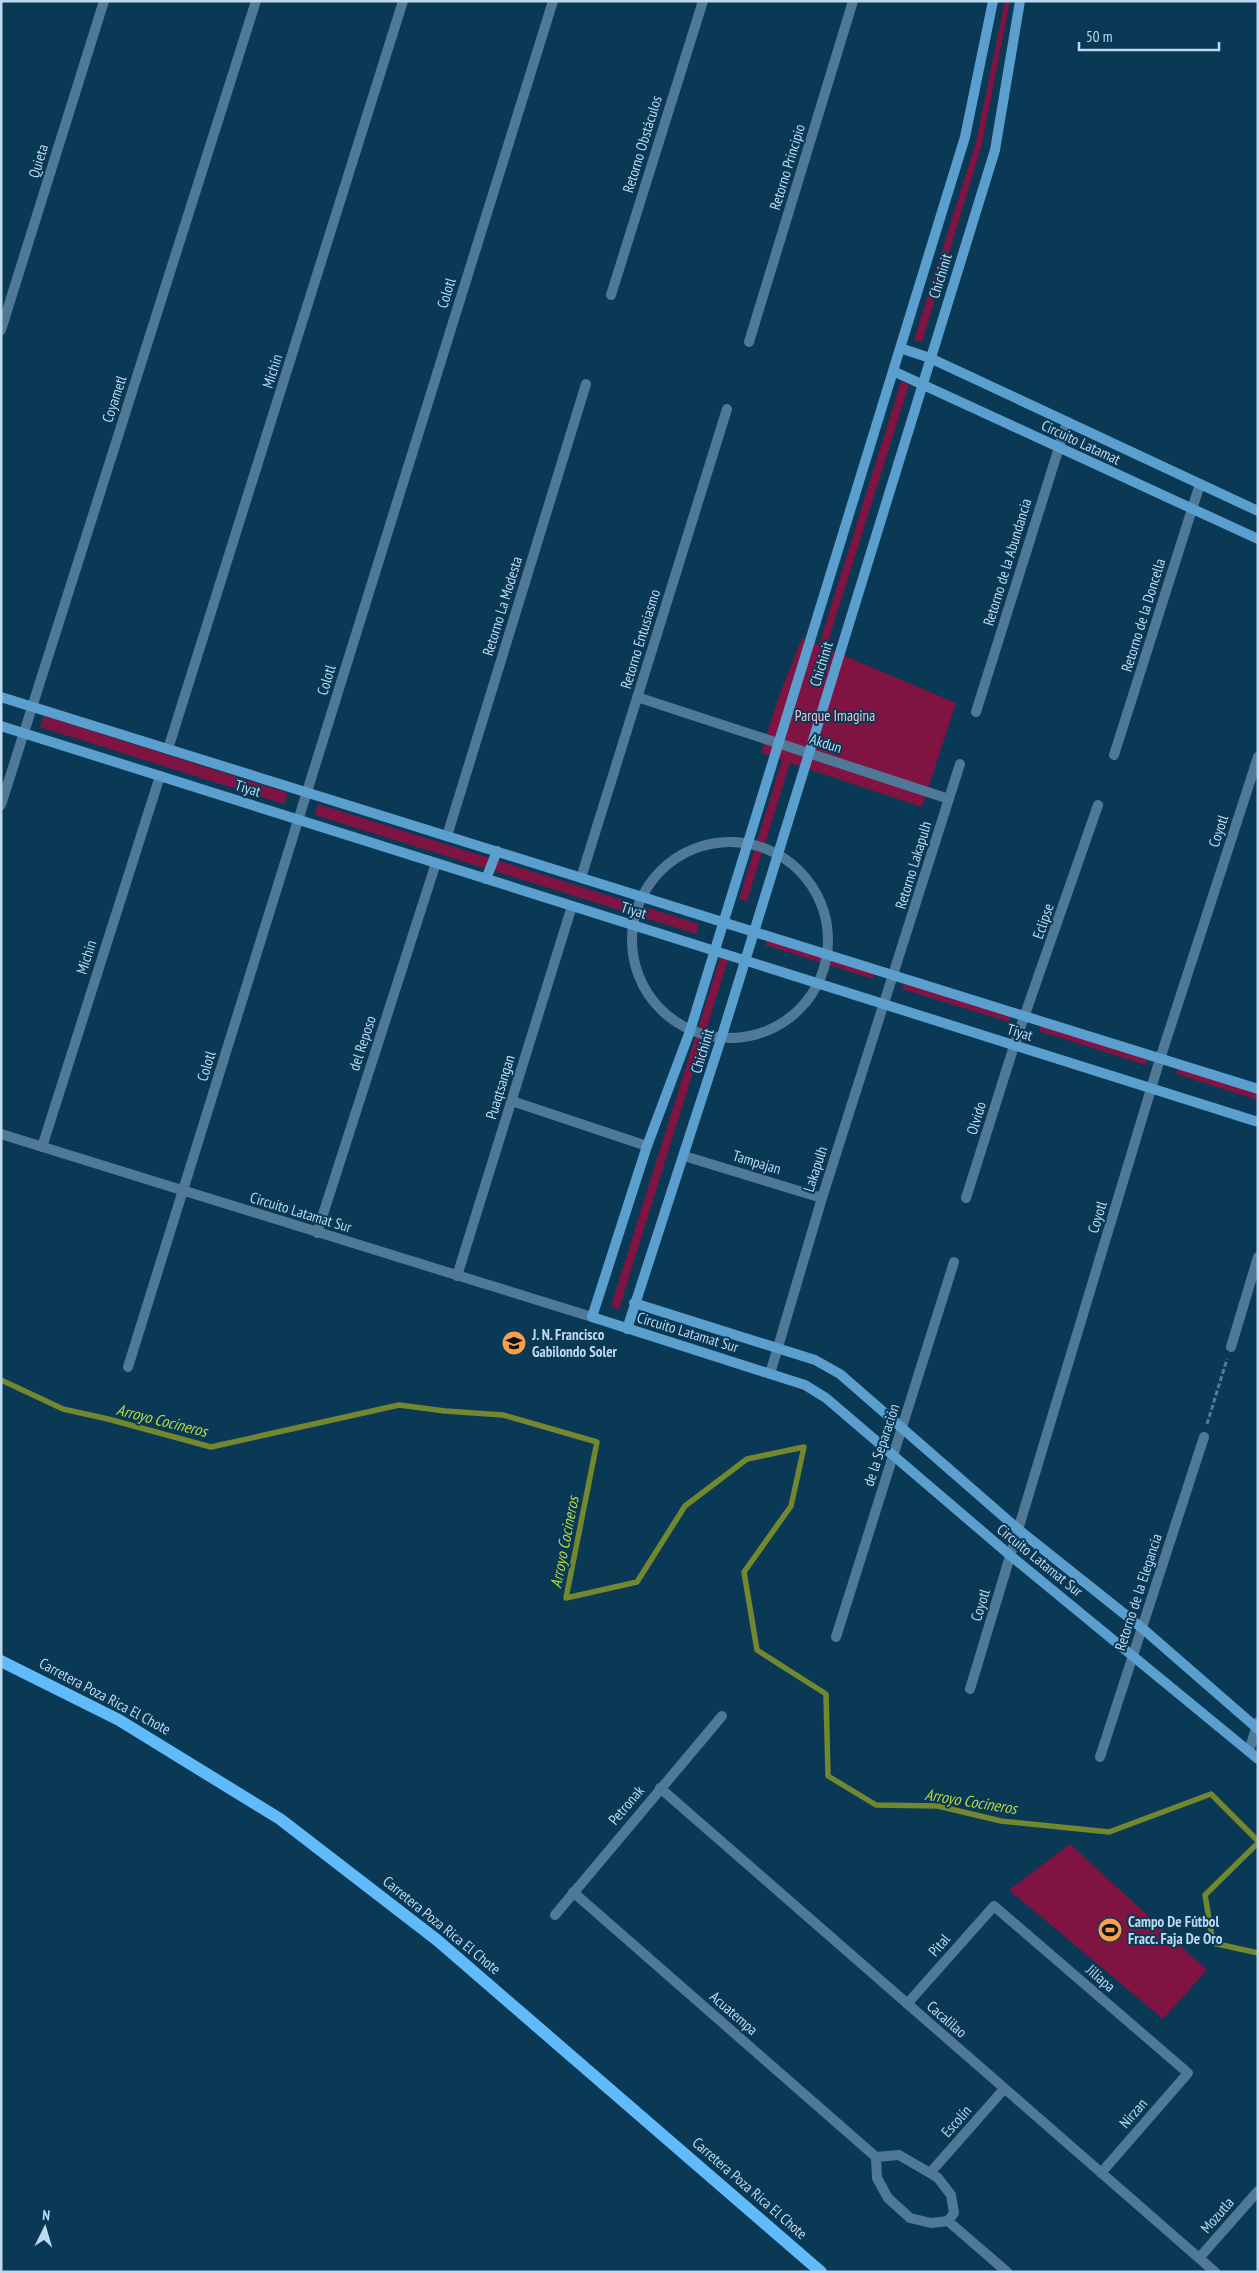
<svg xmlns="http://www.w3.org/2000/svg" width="1259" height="2273" viewBox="0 0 1259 2273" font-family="'PT Sans Narrow',sans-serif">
<rect width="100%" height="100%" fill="#0a3955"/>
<path fill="#7f1442" d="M1005,1h5l-28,143 -60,198 -8,-2 62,-198z
M901,381l8,4 -83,263 130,55 -34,104 -132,-44 -43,138 -8,-2 43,-139 -21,-7 18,-57 23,-58 17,7z
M44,716l244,77 -4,11 -244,-77z
M318,804l381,120 -3,10 -381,-119z
M769,935l107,34 -3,10 -108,-34z
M720,958l8,2 -109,349 -8,-3z
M905,978l108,33 -4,11 -107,-33z
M1042,1021l107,34 -3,10 -107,-34z
M1179,1064l79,25v11l-82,-26z
M1070,1844l137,126 -44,49 -154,-129z"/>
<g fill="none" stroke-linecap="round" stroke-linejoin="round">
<path stroke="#72872e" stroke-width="5.5" d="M1,1380l62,29 45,10 103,28 188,-42 46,6 58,4 94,27 -31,156 71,-16 48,-76 62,-47 57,-12 -13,59 -47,66 13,78 69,44 2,82 48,29 62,1 63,15 108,11 102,-38 47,47
M1258,1843l-53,52 8,48 45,10"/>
<path stroke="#537a94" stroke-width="3" stroke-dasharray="5 2.5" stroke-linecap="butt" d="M1207,1424l20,-65"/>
<path stroke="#507998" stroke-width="10" d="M611,295l92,-294
M1,330l103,-329
M749,342l104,-341
M637,697l312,102
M976,712l91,-290
M168,749l235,-748
M1114,755l86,-271
M1,805l255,-804
M447,836l139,-452
M632 940a98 98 0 1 1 196 0a98 98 0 1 1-196 0Z
M581,878l146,-469
M512,1101l135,45
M1,1134l591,183
M42,1147l118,-371
M684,1156l138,42
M966,1198l48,-152 84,-241
M317,1233l119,-370
M457,1276l115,-370
M1231,1347l27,-90
M128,1367l425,-1366
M770,1374l52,-176 138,-434
M836,1637l118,-375
M970,1689l190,-630 98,-302
M1249,1751l9,-29
M1100,1757l104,-320
M660,1788l555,484
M573,1892l303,265 23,-2 31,18 8,5 13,17 3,18 -6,8 -17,2 -21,-5 -22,-20 -11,-20 -1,-21
M555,1915l167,-199
M907,2004l87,-98 194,167 -87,100
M930,2173l74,-84
M948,2221l59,51
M1199,2258l59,-67"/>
<path stroke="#5b9fcf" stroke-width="10" d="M993,1l-28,136 -275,894 -43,115 -55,171 213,68 21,13 185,158 247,203
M900,348l30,10 328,153
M893,371l365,168
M1,697l1257,392
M1,726l1257,396
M486,879l11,-28
M634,1303l181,57 25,14 179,156 123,98 116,101
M627,1329l94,-290 274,-889 25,-149"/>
<path stroke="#61bbfa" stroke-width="12" d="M1,1661l118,59 161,99 157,121 384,332"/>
</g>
<defs>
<symbol id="school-disc" viewBox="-11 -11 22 22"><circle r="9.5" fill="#f9a04c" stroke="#0a3955"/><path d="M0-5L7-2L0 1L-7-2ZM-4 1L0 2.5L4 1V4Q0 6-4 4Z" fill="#111"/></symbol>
<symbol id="stadium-disc" viewBox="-11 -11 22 22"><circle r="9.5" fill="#f9a04c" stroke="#0a3955"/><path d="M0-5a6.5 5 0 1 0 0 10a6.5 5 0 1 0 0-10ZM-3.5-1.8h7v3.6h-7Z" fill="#111"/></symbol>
</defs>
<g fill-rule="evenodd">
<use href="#school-disc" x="500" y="1329" width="28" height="28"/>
<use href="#stadium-disc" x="1096" y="1916" width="28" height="28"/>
</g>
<g text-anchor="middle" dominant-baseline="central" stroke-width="4" stroke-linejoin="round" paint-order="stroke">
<g font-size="15" fill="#bdd9f0" stroke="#0a3955">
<text transform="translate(642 144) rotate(-73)">Retorno Obstáculos</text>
<text transform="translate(38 161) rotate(-73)">Quieta</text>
<text transform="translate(787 167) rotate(-73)">Retorno Principio</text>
<text transform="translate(940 276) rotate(-73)">Chichinit</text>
<text transform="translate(446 293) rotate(-73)">Colotl</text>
<text transform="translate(272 371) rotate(-72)">Michin</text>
<text transform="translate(114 399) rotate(-72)">Coyametl</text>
<text transform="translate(1081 442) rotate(25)">Circuito Latamat</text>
<text transform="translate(1007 562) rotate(-73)">Retorno de la Abundancia</text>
<text transform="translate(502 606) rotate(-73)">Retorno La Modesta</text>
<text transform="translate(1143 615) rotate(-73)">Retorno de la Doncella</text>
<text transform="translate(640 639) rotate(-73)">Retorno Entusiasmo</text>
<text transform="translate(821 664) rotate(-73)">Chichinit</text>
<text transform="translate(326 680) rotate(-73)">Colotl</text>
<text transform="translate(826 743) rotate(18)">Akdun</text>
<text transform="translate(248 788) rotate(17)">Tiyat</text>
<text transform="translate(1218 831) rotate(-72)">Coyotl</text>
<text transform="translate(913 865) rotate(-73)">Retorno Lakapulh</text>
<text transform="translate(634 910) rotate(17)">Tiyat</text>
<text transform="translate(1043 921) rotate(-71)">Eclipse</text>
<text transform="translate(86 957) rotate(-72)">Michin</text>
<text transform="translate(1020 1032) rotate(17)">Tiyat</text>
<text transform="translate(362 1043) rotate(-72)">del Reposo</text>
<text transform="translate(702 1051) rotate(-73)">Chichinit</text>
<text transform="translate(206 1066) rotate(-73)">Colotl</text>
<text transform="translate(500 1087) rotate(-73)">Puaqtsangan</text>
<text transform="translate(976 1118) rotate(-73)">Olvido</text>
<text transform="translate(757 1162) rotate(17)">Tampajan</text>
<text transform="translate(815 1169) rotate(-72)">Lakapulh</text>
<text transform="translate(301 1212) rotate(17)">Circuito Latamat Sur</text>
<text transform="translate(1097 1217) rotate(-73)">Coyotl</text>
<text transform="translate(688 1332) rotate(17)">Circuito Latamat Sur</text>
<text transform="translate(881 1445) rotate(-72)">de la Separación</text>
<text transform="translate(1040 1560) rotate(39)">Circuito Latamat Sur</text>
<text transform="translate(1138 1592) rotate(-72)">Retorno de la Elegancia</text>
<text transform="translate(980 1605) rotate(-73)">Coyotl</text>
<text transform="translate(105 1696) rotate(28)">Carretera Poza Rica El Chote</text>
<text transform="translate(626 1805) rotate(-50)">Petronak</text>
<text transform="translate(442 1925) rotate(39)">Carretera Poza Rica El Chote</text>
<text transform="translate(939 1945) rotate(-49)">Pital</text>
<text transform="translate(1101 1978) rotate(41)">Jiliapa</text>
<text transform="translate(734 2013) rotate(41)">Acuatempa</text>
<text transform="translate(947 2019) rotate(41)">Cacalilao</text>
<text transform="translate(1133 2113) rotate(-49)">Nirzan</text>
<text transform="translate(956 2121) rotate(-48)">Escolín</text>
<text transform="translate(750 2188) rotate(41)">Carretera Poza Rica El Chote</text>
<text transform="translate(1217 2215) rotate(-49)">Mozutla</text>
</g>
<g font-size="15" fill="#fabfce" stroke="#0a3955">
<text x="835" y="715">Parque Imagina</text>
</g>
<g font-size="15" font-weight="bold" fill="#bdd9f0" stroke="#0a3955" text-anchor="start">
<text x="532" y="1334">J. N. Francisco<tspan x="532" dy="17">Gabilondo Soler</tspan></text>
<text x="1128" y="1921">Campo De Fútbol<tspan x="1128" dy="17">Fracc. Faja De Oro</tspan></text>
</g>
<g font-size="16" font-style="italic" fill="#b8db42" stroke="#0a3955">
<text transform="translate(162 1420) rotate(14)">Arroyo Cocineros</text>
<text transform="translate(564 1542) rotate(-79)">Arroyo Cocineros</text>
<text transform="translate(971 1801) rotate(9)">Arroyo Cocineros</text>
</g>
</g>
<rect width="1259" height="2273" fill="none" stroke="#bdd9f0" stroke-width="5"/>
<g transform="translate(45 2228) rotate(5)" stroke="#0a3955" stroke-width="4" paint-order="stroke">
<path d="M0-4L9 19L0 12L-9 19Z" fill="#bdd9f0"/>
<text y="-8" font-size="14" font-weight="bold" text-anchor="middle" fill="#bdd9f0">N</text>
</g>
<path d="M1079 42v8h140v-8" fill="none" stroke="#bdd9f0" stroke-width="2.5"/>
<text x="1086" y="42" font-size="15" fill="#bdd9f0" stroke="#0a3955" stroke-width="4" paint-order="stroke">50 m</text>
</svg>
